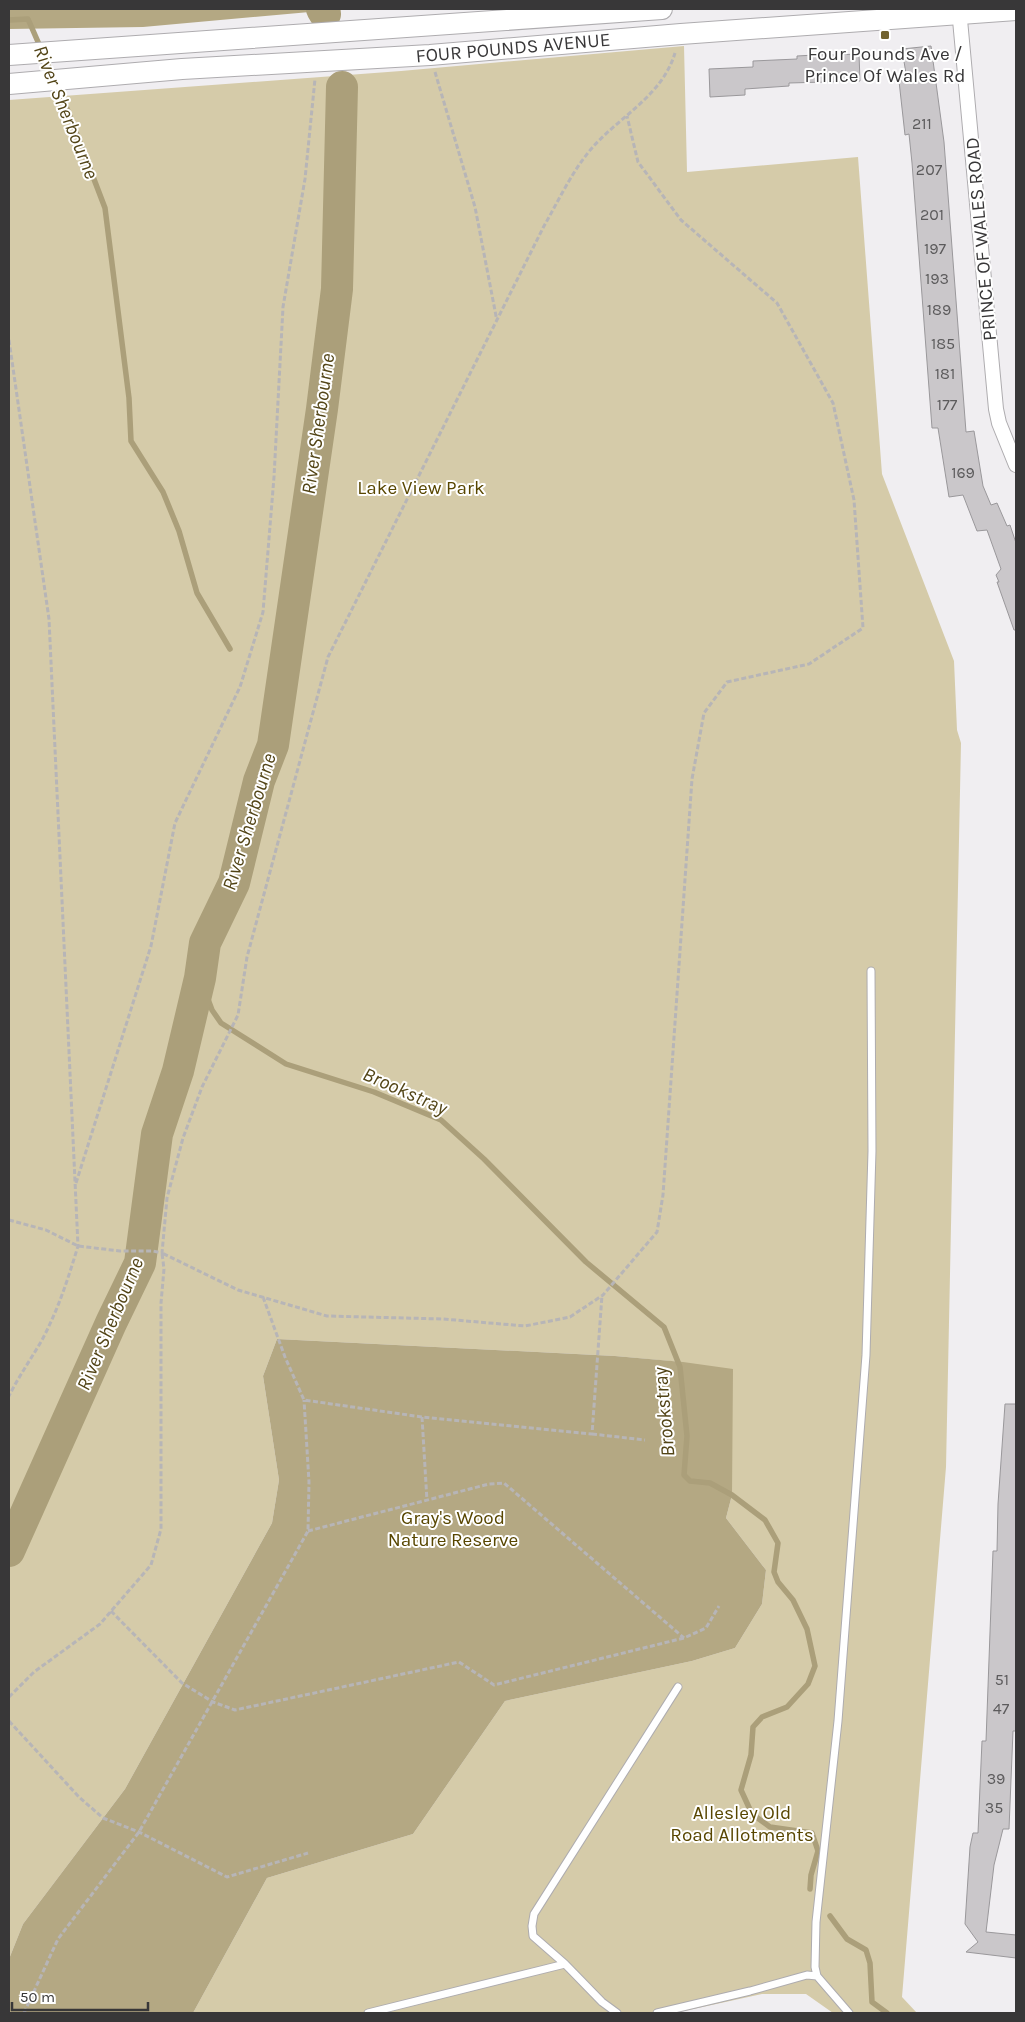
<svg xmlns="http://www.w3.org/2000/svg" width="1025" height="2022" viewBox="0 0 1025 2022" font-family="Karla,sans-serif">
<rect width="100%" height="100%" fill="#f0eef1"/>
<path fill="#d5cba9" d="M684,46l3,126 171,-15 24,317 72,187 3,69 4,13 -15,724 -44,530 15,16h-84l-27,-19h-44l-87,19h-482l74,-135 146,-44 92,-133 187,-40 43,-13 27,-44 4,-34 -40,-52 6,-23 -51,-133 -66,-6 -338,-17 -14,37 16,104 -7,43 -147,266 -102,135 -14,35v-1859l392,-29z"/>
<path fill="#b4a883" d="M9,9h334l-200,18 -134,2z
M277,1339l338,17 68,6 50,7 -1,126 -6,23 40,52 -4,34 -27,44 -43,13 -187,40 -92,133 -146,44 -74,135h-184v-54l14,-35 102,-135 147,-266 7,-43 -16,-104z"/>
<g fill="none" stroke-linecap="round" stroke-linejoin="round">
<path stroke="#ab9f7a" stroke-width="5.5" d="M9,20l19,-1 38,87 39,102 24,190 2,43 32,51 16,39 18,62 33,56
M200,978l12,32 9,13 65,41 88,28 67,28 43,39 102,103 78,65 16,40 7,69 -3,39 6,6 20,2 22,12 33,25 13,23 -4,29 4,10 15,18 14,29 8,37 -7,18 -21,23 -25,10 -9,10 -2,28 -10,35 11,24 18,13 42,6 6,18 -7,24 -1,14
M830,1916l17,23 19,11 4,13 2,39 15,11"/>
<path stroke="#ab9f7a" stroke-width="32" d="M322,9l3,5
M9,1551l102,-228 29,-60 17,-129 21,-63 22,-93 5,-35 29,-60 25,-102 14,-36 49,-336 15,-120 5,-202"/>
</g>
<path fill="#cac7ca" stroke="#9a989b" d="M931,46l13,96 22,290 8,-1 9,55 8,19 6,-2 10,23 3,-1 6,18v87h-2l-17,-48h2l-3,-7 5,-6 -14,-39 -10,1 -14,-36 -14,2 -11,-69h-6l-20,-265 -3,-29 -4,1 -6,-54 8,-1 -5,-31z
M832,54v1l27,-1 1,27 -71,2v3l-44,3v6l-35,2 -1,-28 44,-2v-6l44,-2v-3z
M1005,1404h11v327h-3l-4,98h-6l-9,36 -8,67 30,3v23l-50,-6 12,-10 -13,-18 5,-77 3,-14h5l4,-92h4l7,-190h4l1,-47z"/>
<g fill="none" stroke-linecap="round" stroke-linejoin="round">
<defs>
<path id="service" d="M565,1964l-32,-28 -1,-10 2,-12 144,-227
M817,1976l-2,-9 1,-45 22,-201 28,-366 6,-204 -1,-180
M368,2013l197,-49 37,38 15,11
M657,2013l93,-22 57,-16 10,1 32,37"/>
<path id="minor" d="M959,9l37,400 3,14 17,42"/>
<path id="secondary" d="M9,55l653,-46
M9,84l173,-15 248,-14 251,-21 335,-24"/>
</defs>
<use href="#service" stroke="#aeacaf" stroke-width="9"/>
<use href="#minor" stroke="#aeacaf" stroke-width="16"/>
<use href="#secondary" stroke="#aeacaf" stroke-width="22"/>
<path stroke="#b7b5b7" stroke-width="3" stroke-dasharray="5 2.5" stroke-linecap="butt" d="M435,72l40,135 22,114
M9,340l40,279 29,627c-10,33 -20,64 -36,94 -11,19 -23,36 -33,56
M76,1183l75,-237 24,-123 65,-136 23,-75 11,-135 9,-170 22,-128 10,-100
M9,1220l37,10 32,16 42,5h33l9,2 5,-55 16,-60 19,-51 36,-72 9,-58 81,-300 216,-431c15,-26 28,-55 48,-78 28,-32 70,-52 83,-95
M263,1297l22,60 19,43 118,17 170,17 10,-139
M422,1417l5,84
M592,1434l53,6
M308,1531l181,-47 15,-1 180,155
M111,1611l71,72 31,19 22,8 224,-48 35,23 190,-47 22,-10 13,-22
M9,1697l25,-25 66,-48 51,-59 10,-36v-226l3,-34 -2,-16 76,37 89,26 116,3 82,7 45,-9 33,-22 54,-63 6,-37 29,-416 12,-66 23,-31 82,-18 54,-36 -9,-128 -21,-97 -56,-100 -96,-83 -43,-58 -11,-46
M9,1721l70,76 24,21 36,14 88,45 81,-24
M24,2013l34,-74 81,-107 169,-301 1,-49 -5,-82"/>
<use href="#service" stroke="#fff" stroke-width="7"/>
<use href="#minor" stroke="#fff" stroke-width="14"/>
<use href="#secondary" stroke="#fff" stroke-width="20"/>
</g>
<rect fill="#726330" stroke="#fff" stroke-width="2" x="880" y="30" width="10" height="10" rx="2.5"/>
<g text-anchor="middle" dominant-baseline="central" stroke-width="4" stroke-linejoin="round" paint-order="stroke">
<g font-size="16" fill="#5c5b5c">
<text x="922" y="123">211</text>
<text x="929" y="169">207</text>
<text x="932" y="214">201</text>
<text x="935" y="248">197</text>
<text x="937" y="278">193</text>
<text x="939" y="309">189</text>
<text x="943" y="343">185</text>
<text x="945" y="373">181</text>
<text x="947" y="404">177</text>
<text x="963" y="472">169</text>
<text x="1002" y="1679">51</text>
<text x="1001" y="1708">47</text>
<text x="996" y="1778">39</text>
<text x="994" y="1807">35</text>
</g>
<g font-size="19" fill="#383738" stroke="#fff">
<text transform="translate(513 48) rotate(-5)">FOUR POUNDS AVENUE</text>
<text transform="translate(981 239) rotate(-95)">PRINCE OF WALES ROAD</text>
</g>
<g font-size="19" fill="#383738" stroke="#fff">
<text x="885" y="54">Four Pounds Ave /<tspan x="885" dy="22">Prince Of Wales Rd</tspan></text>
</g>
<g font-size="19" fill="#584600" stroke="#fff">
<text x="421" y="488">Lake View Park</text>
<text x="453" y="1518">Gray's Wood<tspan x="453" dy="22">Nature Reserve</tspan></text>
<text x="742" y="1813">Allesley Old<tspan x="742" dy="22">Road Allotments</tspan></text>
</g>
<g font-size="20" font-style="italic" fill="#524416" stroke="#fff">
<text transform="translate(66 112) rotate(68)">River Sherbourne</text>
<text transform="translate(318 424) rotate(-82)">River Sherbourne</text>
<text transform="translate(249 822) rotate(-73)">River Sherbourne</text>
<text transform="translate(405 1091) rotate(24)">Brookstray</text>
<text transform="translate(110 1324) rotate(-67)">River Sherbourne</text>
<text transform="translate(664 1412) rotate(-95)">Brookstray</text>
</g>
</g>
<rect width="1025" height="2022" fill="none" stroke="#383738" stroke-width="20"/>
<path d="M12 2002v8h136v-8" fill="none" stroke="#383738" stroke-width="2.5"/>
<text x="20" y="2002" font-size="15" fill="#383738" stroke="#ffffff" stroke-width="4" paint-order="stroke">50 m</text>
</svg>
